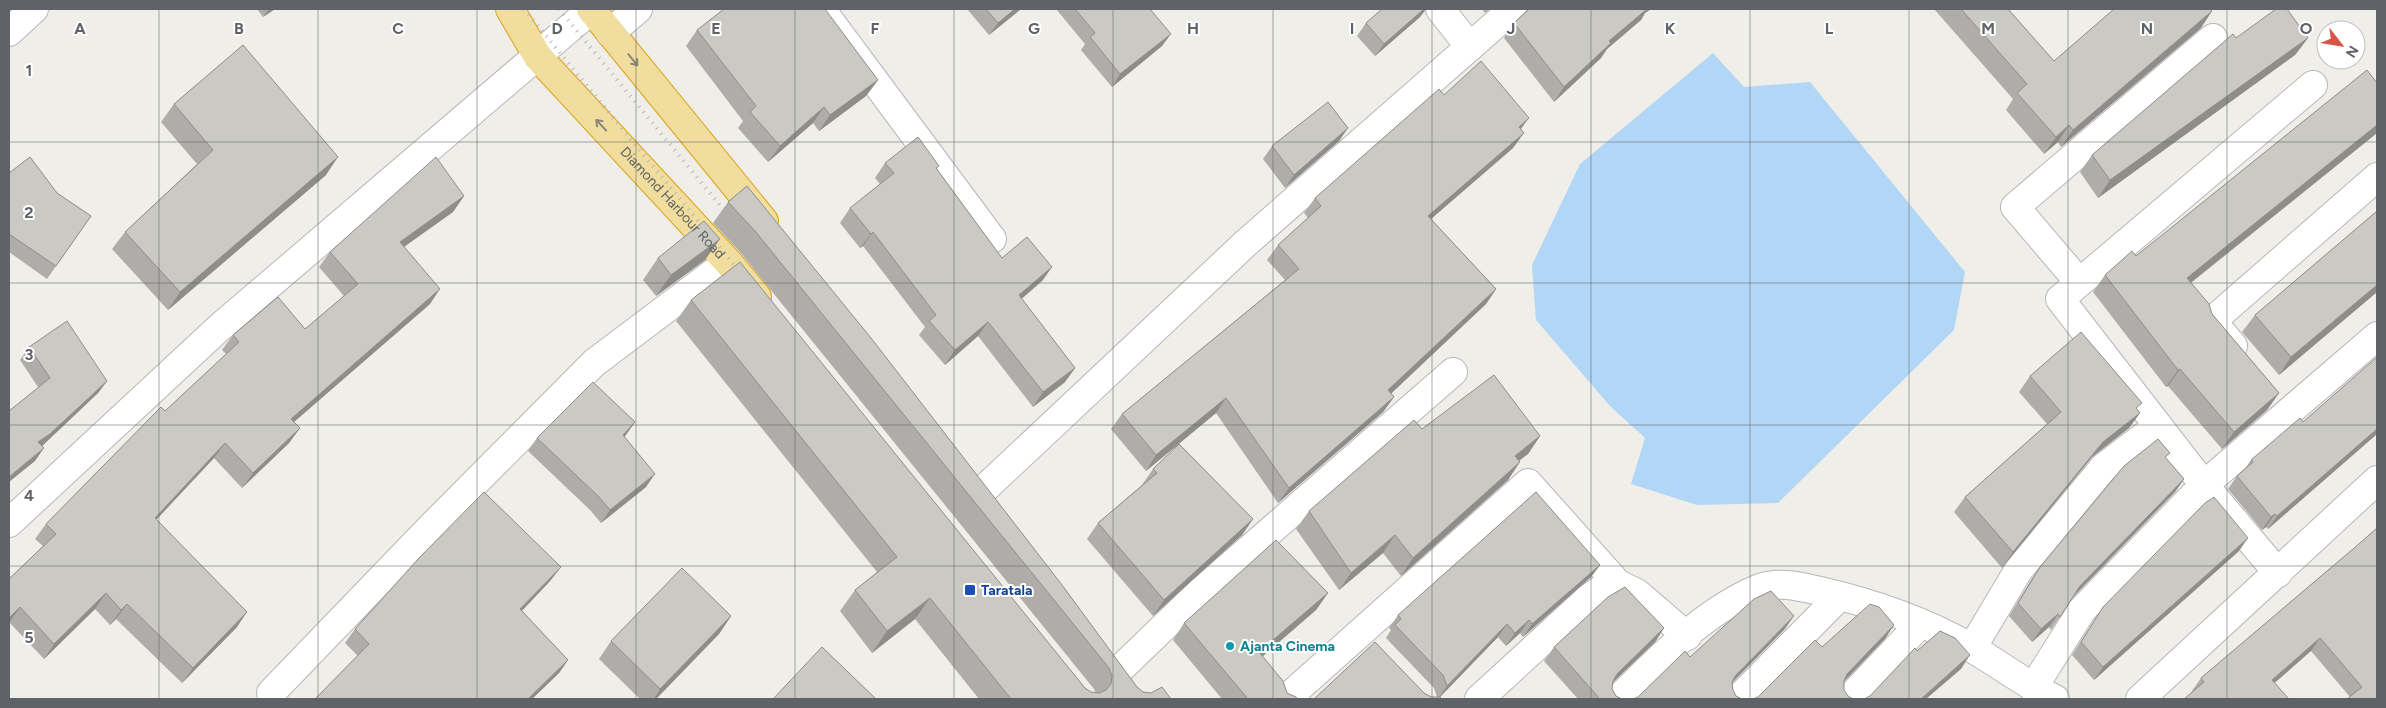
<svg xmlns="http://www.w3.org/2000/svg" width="2386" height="708" viewBox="0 0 2386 708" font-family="Figtree,sans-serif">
<rect width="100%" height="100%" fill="#efeee8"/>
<path fill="#b2d7f6" d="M1713,53l31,34 66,-5 155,190 -11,58 -176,173 -81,2 -66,-21 14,-46 -35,-32 -74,-86 -4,-55 48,-101z"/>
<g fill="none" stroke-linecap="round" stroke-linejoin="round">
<defs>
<path id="minor" d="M821,9l171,230
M1440,9l30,38
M9,32l25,-23
M610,33l28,-24
M2079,282l-64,-75 198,-169
M2233,346l-21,-25 165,-144
M980,493l266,-250 267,-234
M9,523l211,-196 372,-318
M2278,573l-74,-88 -144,-186 253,-214
M1972,648l46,-77 86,-104 54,-41
M1116,673l83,-80 254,-221
M2033,688l49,-78 122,-125 173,-149
M271,693l160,-166 163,-164 134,-101
M1286,699l242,-216 90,101
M1479,699l109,-100 14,-10 16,-5 19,9 50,43
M1618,699c42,-41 87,-89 142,-111 20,-7 41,-1 60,3 52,12 102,29 148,55 30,17 57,38 87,53
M1738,699l102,-103
M1849,699l72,-76
M2140,699l237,-219"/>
<g id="highway">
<path id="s1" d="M510,9l28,48 190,205 29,35"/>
<path d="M591,9l173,212"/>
</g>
</defs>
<use href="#minor" stroke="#b5b7bb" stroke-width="30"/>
<use href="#highway" stroke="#dda31b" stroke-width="30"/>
<use href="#minor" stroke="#fff" stroke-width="28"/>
<use href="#highway" stroke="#f1dd9d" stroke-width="28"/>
<path stroke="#b5b6b6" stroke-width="4" stroke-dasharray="1 6" stroke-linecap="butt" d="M524,9l220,268
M559,9l173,211"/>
</g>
<path fill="#afada9" d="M257,9h18l-12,8z
M967,9h54l-32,26z
M1056,9h94l12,37 -50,41 -31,-37 4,-6z
M1382,9h44l-6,8 -45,39 -18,-20 9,-13z
M1482,9h8l-5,4z
M1528,9h123l-6,4 -4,7 -34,29 -6,9 -47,44 -50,-64 10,-15z
M1934,9h74l46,52 147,-33 -140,119 -3,-5 -14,12 -38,-44 7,-11z
M697,30l181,50 -12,16 -47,35 -6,-8 -45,39 -30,-34 5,-7 -57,-75z
M2236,38h72l-13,17 -197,143 -18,-26 12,-17z
M2377,83v50l-186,150 21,31 67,79 -12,17 -45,39 -54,-63 -2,1 -73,-95 12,-17 31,-19z
M1444,95l77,34 -8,19 -82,71 65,70 -10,15 -95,89 3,4 -11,15 -105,91 -62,-90 -70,58 -35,-42 11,-15 163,-134 -18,-20 11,-15 30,-27 -4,-5 11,-15z
M174,104l152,71 -158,135 -56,-61 13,-17 72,-68 -36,-42z
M1339,141l-54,47 -22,-29 9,-13z
M885,163l52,6 65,89 50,9 -10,14 -21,18 54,69 -10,14 -32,25 -55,-71 -33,29 -26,-30 6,-8 -62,-81 -3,2 -20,-25 10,-15 30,-24 -5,-6z
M9,173l48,20 34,23 -44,63 -38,-27z
M747,186l390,501 6,5 28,7h-192l-64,-80 -43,34 -32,-42 15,-21 22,-18 -201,-251 15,-21 394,388 6,4 5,1 -2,-4 -354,-437 -27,-29 15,-21z
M464,196l-11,16 -49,34 26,58 -136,118 6,6 -11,15 -47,45 -28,-30 -58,61 81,108 -55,56 -66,-64 -6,6 -15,-16 -51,50 -35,-37v1v-44l34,-33 -8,-7 11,-15 180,-170 -4,-4 11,-15 72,-6 39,-33 -25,-29 11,-15z
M2377,211v81l-98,83 -37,-43 13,-17z
M658,258l47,2 -49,36 -13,-16z
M29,347l78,34 -9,12 -56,53 -7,15 3,-74 -18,-27z
M2030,376l107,33 3,4 -11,15 -37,29 -90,111 -48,-56 11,-15 82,-73 -28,-32z
M635,422l-11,14 22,51 -45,36 -11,-13 -62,-59 9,-13z
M2303,422l74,12 -109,95 -2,-2 -4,3 -34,-41 9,-13 7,-6 7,-10z
M1422,429l118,7 -12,18 -9,7 -11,19 -107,96 -18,-23 -44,37 -43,-61 13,-18z
M2166,458l18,21 -9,13 -102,105 -22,33 -2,-3 -17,15 -23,-26 22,-36 9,-13z
M1153,469l100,50 -11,16 -89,81 -66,-77 11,-16 44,-38z
M2353,549l24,150 -27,-2 -39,-46 -118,41 -1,-1 9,-13z
M2239,551l-145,129 -22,-25 31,-48z
M1600,565l-9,12 -68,60 -3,-4 -14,13 -8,-9 -58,60 -126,2 110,-6 7,4h6l-3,-9 -48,-50 5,-8 -2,-2 9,-13z
M551,580l-29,31 46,49 -9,13 -27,26h-217l43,-43 -13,-13 10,-14z
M1328,593l-12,17 -54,46 25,37 11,6h-76l-49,-59 11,-17z
M731,616l-12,18 -63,65h-16l-41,-40 12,-18z
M1664,628l-9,14 -42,40 -1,7 4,7 6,3h-44l-34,-38 10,-14z"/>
<path fill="#8e8d89" d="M269,9h6l-12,8z
M1015,9h6l-32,26 9,-12z
M1424,9h2l-6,8 -45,39 9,-12z
M1646,9h5l-6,4 -4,7 -34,29 -6,9 -47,44 10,-15 45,-46z
M2212,11l-11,17 -140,119 12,-17z
M1171,34l-9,12 -50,41 8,-13z
M2308,38l-13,17 -197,143 12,-18z
M878,80l-12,16 -47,35 11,-16z
M824,107l-11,16 -45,39 12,-16z
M1529,118l-11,15 1,-6z
M2069,125l-11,17 -14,12 12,-17z
M2377,125v8l-202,162 12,-17z
M1348,128l-9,13 -54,47 9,-13z
M1524,133l-11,15 -96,83 11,-15z
M338,157l-12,18 -158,135 12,-18z
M464,196l-11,16 -63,45 10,-15z
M873,232l-10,14 -3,2 11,-14z
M720,239l-15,21 -49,36 15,-21z
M1052,267l-10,14 -33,29 10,-15z
M2377,285v7l-98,83 12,-18z
M440,289l-10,15 -150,130 11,-15z
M1496,289l-10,15 -108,102 10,-16z
M988,322l-10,14 -33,29 10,-15z
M1075,368l-10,14 -32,25 10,-15z
M2180,369l-12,17 -2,1 12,-17z
M107,381l-9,12 -57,54 -3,-5z
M2279,393l-12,17 -45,39 12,-17z
M1394,397l-11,15 -105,91 11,-15z
M1226,398l-10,15 -70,58 10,-16z
M2140,413l-11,15 -37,29 -90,111 11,-16 90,-110z
M635,422l-9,13 -12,12 9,-12z
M300,428l-11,15 -47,45 11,-15z
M2377,429v5l-109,95 9,-13z
M1540,436l-12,18 -26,19 13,-17z
M225,443l-11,15 -70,75 11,-15z
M44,448l-9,13 -26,21v-5z
M1520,462l-12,18 -107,96 12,-18z
M655,474l-9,13 -45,36 9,-13z
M2184,479l-9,13 -104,107 9,-13z
M2275,514l-9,13 -4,3 9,-13z
M1253,519l-11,16 -89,81 11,-16z
M1395,535l-12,18 -44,37 12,-17z
M2248,538l-9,13 -145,129 9,-13z
M1600,565l-9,12 -68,60 9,-13z
M561,567l-10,13 -41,43 10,-14z
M106,593l-11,16 -51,50 10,-15z
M1328,593l-12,17 -69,60 12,-18z
M930,598l-15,21 -43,34 15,-22z
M127,604l-11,15 -6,6 11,-15z
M20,607l-11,16v-5z
M247,612l-10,15 -55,56 11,-15z
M2058,614l-9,13 -17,15 9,-13z
M731,616l-12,18 -63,65h-2l6,-10z
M1794,616l-10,14 -57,58 9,-13z
M1529,620l-9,13 -14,13 9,-13z
M1507,624l-9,13 -60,62 9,-13z
M1894,625l-9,14 -47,49 9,-14z
M1664,628l-9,14 -48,46 10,-14z
M2320,638l-9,13 -48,42 9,-13z
M1970,655l-9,14 -35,30h-5z
M568,660l-9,13 -27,26h-4z"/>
<path fill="#cbc9c4" stroke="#8e8d89" d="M724,9h101l53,71 -48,35 -6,-8 -44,39 -30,-34 6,-6 -59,-76z
M986,9h29l-17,14z
M1075,9h75l21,25 -51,40 -30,-37 5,-4z
M1382,9h42l-40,35 -18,-21z
M1529,9h118l-38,32 2,2 -47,44 -50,-64z
M1961,9h47l46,52 60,-52h96l2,2 -139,119 -4,-5 -13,12 -39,-44 10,-9z
M2276,9h11l21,29 -198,142 -18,-25 141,-121 3,4z
M243,45l95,112 -158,135 -55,-60 88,-82 -39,-46z
M1481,61l48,57 -10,9 5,6 -96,83 68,73 -108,101 6,7 -105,91 -63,-90 -70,57 -34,-41 177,-145 -21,-24 43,-39 -6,-8 124,-109 5,6z
M2367,70l10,13v42l-190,153 22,26 3,10 67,79 -45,39 -54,-63 -2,1 -73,-95 27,-24 4,5z
M1328,102l20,26 -54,47 -22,-29z
M918,137l21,29 -3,2 66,90 25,-21 25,30 -33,28 56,73 -32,24 -55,-70 -33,28 -26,-29 7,-6 -63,-83 -2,2 -21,-26 44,-35 -9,-10z
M30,157l27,36 34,23 -35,50 -47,-32v-61z
M436,157l28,39 -64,46 40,47 -149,130 9,9 -47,45 -28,-30 -70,75 92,94 -54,56 -66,-64 -6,6 -15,-17 -52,51 -34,-37 -11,11v-39l47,-45 -10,-10 115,-117 4,4 74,-69 -6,-7 45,-38 27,32 53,-45 -28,-32z
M747,186l124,152 191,247 75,102 6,5 8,1 11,-6 9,12h-160l-81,-101 -43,33 -32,-41 42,-33 -206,-257 49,-38 345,426 6,4 8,1 7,-3 5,-6 1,-8 -3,-8 -354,-437 -27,-29z
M2377,211v74l-86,72 -36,-42z
M704,221l16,18 -49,36 -13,-17z
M67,321l40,60 -57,53 -12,8 6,6 -35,29v-66l41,-33 -21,-31z
M2081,332l61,71 -6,5 4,5 -37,29 -90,110 -48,-55 96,-85 -31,-36z
M2377,357v72l-100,87 -2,-2 -4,3 -34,-41 16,-14 -2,-2 49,-42 3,4z
M1494,375l46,61 -25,20 5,6 -107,96 -18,-23 -44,38 -42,-62 105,-91 8,9z
M593,382l42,40 -12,13 32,39 -45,36 -11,-13 -62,-59z
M2158,439l12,14 -5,4 19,22 -104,107 -20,31 -2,-3 -17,15 -23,-26 22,-36 84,-101z
M1179,444l74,75 -89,81 -66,-77 59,-50 -4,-4z
M484,492l77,75 -41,42 48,51 -40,39h-213l54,-55 -14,-15 64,-71z
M1536,492l64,73 -68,59 -3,-4 -14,13 -8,-9 -60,62 -4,-11 -48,-50 6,-6 -3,-4z
M2214,497l34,41 -145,129 -22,-25 22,-35 102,-104z
M2377,528v171h-30l15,-12 -42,-49 -48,42 17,19h-105l20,-17 -3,-4 152,-129z
M1276,540l52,53 -69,59 24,29 4,12 9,4 2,2h-50l-64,-76z
M682,568l49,48 -71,73 -49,-48z
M1625,587l39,41 -47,46 -4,7 -1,8 4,7 6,3h-22l-46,-52 54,-50z
M1771,591l23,25 -58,59 -4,7 1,8 3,6 6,3h-109l5,-2 47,-46 5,6 64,-58z
M1870,604l9,3 15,18 -47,49 -3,7v9l4,6 5,3h-100l5,-2 57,-57 7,7z
M1940,631l15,7 15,17 -49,44h-57l6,-3 45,-48 2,3z
M1375,642l49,51 7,4h9l2,2h-128z
M822,647l54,52h-103z"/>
<defs><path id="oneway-shaft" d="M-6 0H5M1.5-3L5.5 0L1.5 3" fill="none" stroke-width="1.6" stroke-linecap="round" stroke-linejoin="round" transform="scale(1.25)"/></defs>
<g stroke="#8b8776">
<use href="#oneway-shaft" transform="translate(633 60) rotate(51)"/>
<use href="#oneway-shaft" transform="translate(601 125) rotate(-133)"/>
</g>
<path fill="none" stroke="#5f6266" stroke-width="1" stroke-opacity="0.55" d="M159,9v690M318,9v690M477,9v690M636,9v690M795,9v690M954,9v690M1113,9v690M1273,9v690M1432,9v690M1591,9v690M1750,9v690M1909,9v690M2068,9v690M2227,9v690M9,142h2368M9,283h2368M9,425h2368M9,566h2368"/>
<rect fill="#1a4fb4" stroke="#fff" stroke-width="2" x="964" y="584" width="12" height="12" rx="2.5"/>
<circle fill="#0f9aa8" stroke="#fff" stroke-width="2" cx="1230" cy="646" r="5"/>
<g text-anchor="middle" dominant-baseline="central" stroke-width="4" stroke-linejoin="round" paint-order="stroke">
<g font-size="14" fill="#5f6266" stroke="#fff">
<text stroke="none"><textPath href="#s1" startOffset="254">Diamond Harbour Road</textPath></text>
</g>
<g font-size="14" font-weight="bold" fill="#164399" stroke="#fff" text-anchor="start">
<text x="981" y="590">Taratala</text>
</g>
<g font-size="14" font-weight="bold" fill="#0d838f" stroke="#fff" text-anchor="start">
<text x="1240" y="646">Ajanta Cinema</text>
</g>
</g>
<g font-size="16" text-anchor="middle" font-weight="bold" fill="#5f6266" stroke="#fff" stroke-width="4" stroke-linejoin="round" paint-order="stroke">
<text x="80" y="34">A</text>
<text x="239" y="34">B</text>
<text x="398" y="34">C</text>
<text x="557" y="34">D</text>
<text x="716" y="34">E</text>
<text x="875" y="34">F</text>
<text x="1034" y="34">G</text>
<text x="1193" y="34">H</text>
<text x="1352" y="34">I</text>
<text x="1511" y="34">J</text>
<text x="1670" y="34">K</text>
<text x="1829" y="34">L</text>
<text x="1988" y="34">M</text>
<text x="2147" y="34">N</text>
<text x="2306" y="34">O</text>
<text x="29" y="76">1</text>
<text x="29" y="218">2</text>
<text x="29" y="360">3</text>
<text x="29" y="501">4</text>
<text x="29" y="643">5</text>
</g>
<rect width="2386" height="708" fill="none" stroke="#5f6266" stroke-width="20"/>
<g transform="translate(2341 45) rotate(121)"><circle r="24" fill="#ffffff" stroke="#bfc0c2"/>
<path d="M0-4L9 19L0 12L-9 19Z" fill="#d65548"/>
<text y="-8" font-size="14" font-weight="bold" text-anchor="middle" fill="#5f6266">N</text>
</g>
</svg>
